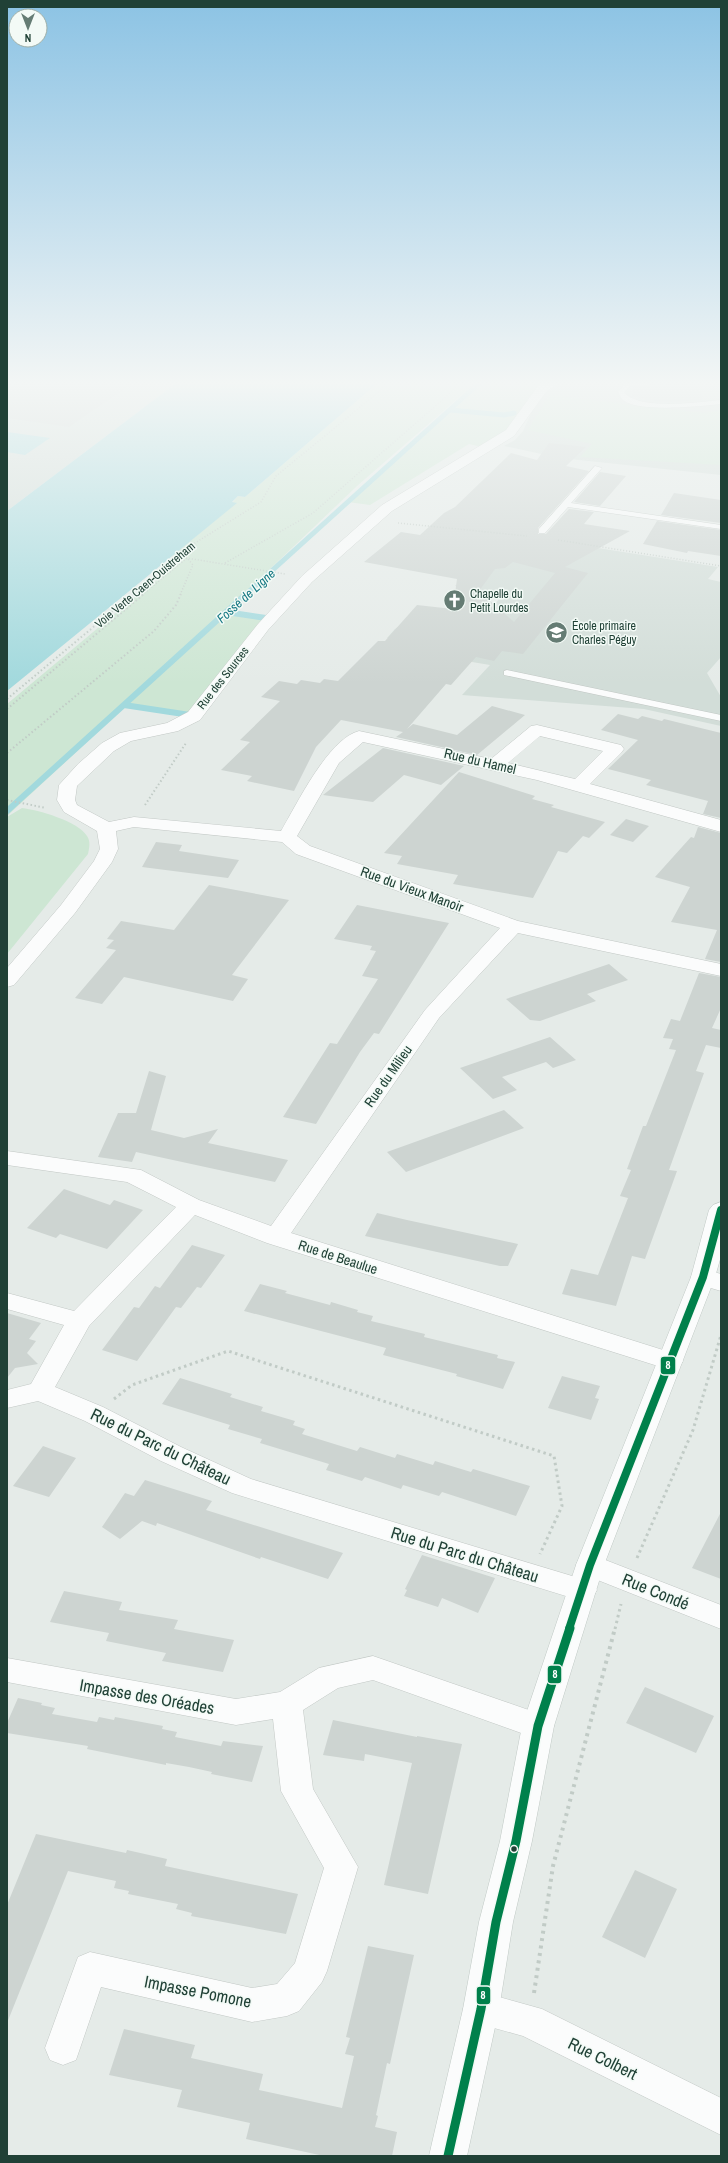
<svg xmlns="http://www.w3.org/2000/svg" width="728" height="2163" viewBox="0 0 728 2163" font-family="'Archivo Narrow',sans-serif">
<rect width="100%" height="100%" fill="#e5ebe8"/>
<path fill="#d2ddd8" d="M7,381h172l-172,130z
M563,381h158v94l-161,-17 -56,-12 11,-6 8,-9 10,-22 12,-16z
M598,548l120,19 -10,12 13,3v75l-14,16 14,24v29l-77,-17 -182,-14 28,-30 -48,-8 7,-9 -62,-10 8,-9 25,-17 64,5 16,-19 -5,-4 -40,-8 32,-29z"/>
<path fill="#cde6d3" d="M380,381h98l-121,105 -131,125 43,9 -79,95 -63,-10 -120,111v-112l128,-107 47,-36 -10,-5 64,-53h-4l6,-7 7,1z
M484,381h70l-12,8 -32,44 -24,15 -17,-4 -99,61 -22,-3z
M549,395l155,18 17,-3v55l-141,-8 12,-13 -64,-14z
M22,808c16,2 56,13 65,28 4,6 2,12 1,18l-81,100v-137z"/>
<path fill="#a2d9dd" d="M179,381h201l-135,116 -7,-1 -6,6 5,1 -230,188v-180z
M7,432l43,6 -25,17 -18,-3z"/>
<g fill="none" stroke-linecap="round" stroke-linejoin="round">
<path stroke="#a2d9dd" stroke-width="5" d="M450,410l54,5 10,-2
M245,595l231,-209 8,-5"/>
<path stroke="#a2d9dd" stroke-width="6" d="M226,612l40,6
M124,705l66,10
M7,811l239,-217"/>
</g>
<path fill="#cdd4d1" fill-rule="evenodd" d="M7,381h129l-67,46 -62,-9z
M654,381h45l3,19 -31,2 -26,-2 1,-1 -14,-3 1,-9h13z
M549,443l37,4 -20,19 23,5 -51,57v6h8l23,-25 25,3 -10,12 46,7 -65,36 23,6 -65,81 -21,-3 -8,10 -18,-4 -25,28 -5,-1 -39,45 6,-5 44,11 35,-29 33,9 -48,40 -81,-18 7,-5 -62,-12 -25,27 -22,44 -47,-10 5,-5 -31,-6 29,-28 -10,-2 40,-39 -19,-4 18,-16 18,3 4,-4 19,3 4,-4 14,2 40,-40h7l32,-36 36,4 4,-30 -93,-17 37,-30 19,3 24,-22 11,-6 56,-54 26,7zM513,562l42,11 -41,49 -35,-31 16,-22 10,-1z
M600,472l26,4 -26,30 -26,-4z
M674,493l47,7v23l-60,-8z
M657,521l64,9v26l-33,-5 -1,2 -44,-9z
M618,714l20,5 4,-3 20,5 2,-2 57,14v85l-18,-4 5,-13 -62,-16 5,-5 -43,-11 30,-29 -37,-10z
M383,748l81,18 -23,19 -37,-10 -31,27 -50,-7z
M459,772l76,24 -3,3 22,6 -3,2 54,15 -16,16 -6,-2 -16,17 -9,-2 -25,47 -80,-14 5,-9 -61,-11 5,-8 -18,-3z
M626,819l23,7 -16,16 -23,-7z
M698,827l23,6v129l-16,-3 12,-29 -46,-8 19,-35 -35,-10 36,-40 3,1z
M156,842l26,3 -3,6 60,9 -11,18 -86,-11z
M209,885l80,15 -57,75 16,4 -15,22 -109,-24 -22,27 -27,-6 41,-48 -10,-2 8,-8 -7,-1 14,-18 53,9z
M357,905l92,18 -70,111 -5,-1 -14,19 -44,72 -33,-7 47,-74 7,1 41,-65 -16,-3 14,-25 -6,-1 2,-4 -38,-7z
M609,964l19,16 -41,14 9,7 -56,20 -10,-1 -24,-21z
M699,973l22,4v31l-9,20 9,2v18l-15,-3 -10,26 8,2 -35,97 8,1 -32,88 -13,-3 -16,50 -54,-12 9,-25 27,6 30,-77 -8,-2 11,-26 -4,-1 16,-43h3l30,-76 -7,-1 4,-10 -10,-1 8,-19 9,2z
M550,1037l26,23 -23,8 -7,-6 -44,15 15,13 -24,9 -33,-31z
M149,1071l17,5 -15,54 33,8 34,-9 -10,14 80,17 -13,22 -139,-30 -4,10 -34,-5 20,-44h18z
M504,1110l20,18 -118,44 -19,-20z
M64,1189l46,16 4,-5 29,10 -36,39 -47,-15 -4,4 -29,-10z
M377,1213l30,7 111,24 -10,22h-8l-135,-30z
M192,1245l33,10 -24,33 -4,-1 -16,21 -5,-1 -39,54 -35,-11 32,-43 5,1 16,-22 5,2z
M260,1284l27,7 -2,2 45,12 1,-3 27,8 -1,2 16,4 -2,5 54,13 -1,3 74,18 -1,3 18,4 -12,27 -47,-13 1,-2 -74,-19 3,-7 -142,-37z
M7,1313l34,10 -12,16 7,2 -9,12 11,11 -23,4 -8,10z
M562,1376l38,10 -5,12 4,1 -8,21 -43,-12z
M180,1378l52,16 -2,3 33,10 -2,4 34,10 -2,4 12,4 -3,5 55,17 3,-4 35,11 2,-4 36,11 2,-4 36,11 2,-3 57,17 -14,30 -74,-24 -3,4 -36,-11 -2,4 -36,-12 -3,4 -36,-11 3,-6 -69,-21 2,-4 -34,-10 2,-4 -68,-21z
M43,1446l33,12 -27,39 -36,-11z
M145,1480l67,21 -6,9 137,43 -15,26 -67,-22 -1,2 -103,-36 -1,3 -14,-5 -22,18 -18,-12 23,-34 9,3z
M721,1512v67l-29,-11z
M422,1555l73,23 -17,35 -36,-15 -4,9 -34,-11 3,-6 -2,-1z
M64,1591l58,11 -3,8 59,10 -4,9 60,11 -11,32 -61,-11 4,-8 -60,-12 3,-8 -59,-11z
M645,1687l69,29 -18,37 -70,-30z
M18,1698l24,5 -1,2 14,3 -3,6 45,8 2,-5 15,3 1,-3 48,9 -1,3 15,3 -2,5 46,9 2,-5 40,5 -11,36 -41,-8 1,-2 -23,-5 -23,-4v2l-79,-16 1,-3 -81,-13v-10z
M333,1720l84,17v-1l45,8 -34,150 -44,-9 28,-122 -47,-9 -1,7 -41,-6z
M36,1834l90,19 1,-3 40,9 -2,7 133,28 -12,40 -95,-18 1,-3 -16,-4 2,-5 -50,-10 1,-3 -15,-3 2,-7 -48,-10 -61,152v-118z
M635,1870l42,19 -32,69 -43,-21z
M368,1946l46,9 -24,109 -3,-1 -11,52 2,1 -3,11 22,5 -5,24h-68l-78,-17 4,-16 -73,-16 5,-17 -73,-15 15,-46 71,16 -4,13 72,16 -4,16 83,18 12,-52 -9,-2 5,-16 -4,-1z"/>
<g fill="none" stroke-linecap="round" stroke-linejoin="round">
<defs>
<path id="lane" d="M615,381h38l-8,5 -13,-1 -8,7c14,19 76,10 97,8v4c-21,2 -82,9 -98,-4 -2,-2 -4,-6 -5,-8l7,-8z
M595,466l7,2 -31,35 150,22v4l-153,-22 -23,26h-6v-4z
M507,670l214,45v6l-217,-46v-4z"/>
<path id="street" d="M546,381h14l-14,11 -32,44 -122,75 -80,71 -44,48 -68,90 -22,11 -47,10 -17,10 -37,35 -2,14 2,5 32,17 25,-5 147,14c16,-27 47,-92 78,-100l132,28 40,-33 6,-1 84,20 3,4 -3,4 -31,31 131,36v12l-184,-52 -174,-38 -24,21 -42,73 13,10 208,75 203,43v12l-203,-43 -79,85 -148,215 388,122 4,6 -4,6 -9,3 -9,-3 -394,-124 -72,-28 -106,111 -34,61 48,20 78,40 70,32 341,103 5,8 -5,8 -10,3 -350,-108 -71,-32 -76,-40 -47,-20 -31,7v-18l24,-6 33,-59 -57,-16v-16l67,18 102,-104 -49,-25 -120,-17v-14l134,19 58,30 72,26 154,-216 75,-82 -204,-74 -14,-12 -148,-15 -18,4 2,18 -6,13 -37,51 -61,72 -7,2v-19l54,-63 33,-44 6,-12 -3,-18 -33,-19 -7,-12 2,-15 19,-21 24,-21 18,-10 47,-10 21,-11 70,-88 44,-48 80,-71 124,-75 32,-44zM540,736l63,15 -28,28 -67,-16z
M703,1269l18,5v17l-27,-8 -3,-6 3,-6z
M590,1554l131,51v24l-141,-56 -4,-8 4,-8z
M373,1656l176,61 5,9 -5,9 -11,4 -165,-59 -35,8 -35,22 10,79 45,78 -31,104 -5,11 -23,29 -12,5 -35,6 -151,-35 -25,73 -13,5 -13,-5 -5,-12 33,-91 12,-5 162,36 25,-4 18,-21 29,-95 -43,-77 -8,-72 -37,6 -229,-43v-24l229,41 44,-7 39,-24z
M481,1992l61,17 179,89v37l-198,-99 -54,-15 -6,-12 6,-12z"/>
<path id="secondary" d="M721,1202v54l-6,21 -111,288 -50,161 -22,115 -19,81 -14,87 -32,147h-38l34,-147 16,-87 21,-81 22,-115 54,-161 115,-288 18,-67 4,-5z"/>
</defs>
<use href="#lane" stroke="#c2c8c5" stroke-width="1"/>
<use href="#street" stroke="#c2c8c5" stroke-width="1"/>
<use href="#secondary" stroke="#c0c9c5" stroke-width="1"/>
<path stroke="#c1cbc6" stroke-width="1.5" stroke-dasharray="1 2" stroke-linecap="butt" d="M398,523l129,13
M558,540l163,26
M180,557l105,17
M225,563l88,-50 151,-132
M132,595l63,-52 66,-41 15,-26 116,-95
M142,595l45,-37 6,7 -13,30"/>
<path stroke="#c1cbc6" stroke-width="2" stroke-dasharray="1.5 2.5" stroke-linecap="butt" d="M7,699l126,-105
M7,709l137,-115
M7,753l147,-122 22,-26 5,-11
M7,800l39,8
M145,805l41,-62"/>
<path stroke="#c1cbc6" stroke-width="3" stroke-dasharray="2.5 3.5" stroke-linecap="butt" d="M114,1399l18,-14 96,-34 326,105 8,50 -22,48
M637,1558l56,-128 28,-95
M615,1629l6,-25"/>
<path stroke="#c1cbc6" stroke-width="4" stroke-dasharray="3 4.5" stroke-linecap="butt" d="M534,1993l19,-127 62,-238"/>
<use href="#lane" fill="#fbfcfc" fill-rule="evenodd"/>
<use href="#street" fill="#fbfcfc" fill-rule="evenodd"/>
<use href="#secondary" fill="#fbfcfc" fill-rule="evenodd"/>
<defs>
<path id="bus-1-far1" d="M569,1629l21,-64 113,-288 18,-67"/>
<path id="bus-1" d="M448,2156l33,-147 15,-87 20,-81 22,-115 32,-98"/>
</defs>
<use href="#bus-1-far1" stroke="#f3faf6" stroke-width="10"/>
<use href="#bus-1" stroke="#f3faf6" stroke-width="12"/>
<use href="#bus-1-far1" stroke="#00804b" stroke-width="8"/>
<use href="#bus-1" stroke="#00804b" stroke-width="9"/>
</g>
<linearGradient id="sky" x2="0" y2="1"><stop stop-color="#8cc3e4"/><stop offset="0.56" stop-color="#f3f6f5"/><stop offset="1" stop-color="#f3f6f5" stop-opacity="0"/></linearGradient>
<rect width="728" height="684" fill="url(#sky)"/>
<defs>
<symbol id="church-disc" viewBox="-11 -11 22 22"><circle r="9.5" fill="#657c74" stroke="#f3faf6"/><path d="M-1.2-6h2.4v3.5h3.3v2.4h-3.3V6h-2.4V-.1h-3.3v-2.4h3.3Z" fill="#fff"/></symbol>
<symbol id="school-disc" viewBox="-11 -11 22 22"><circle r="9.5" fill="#657c74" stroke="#f3faf6"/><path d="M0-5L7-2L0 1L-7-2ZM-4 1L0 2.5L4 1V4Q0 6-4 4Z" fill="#fff"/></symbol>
</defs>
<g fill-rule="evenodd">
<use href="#church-disc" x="442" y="588" width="25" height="25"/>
<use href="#school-disc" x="544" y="620" width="25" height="25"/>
</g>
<circle fill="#204136" stroke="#f3faf6" stroke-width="1.5" cx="514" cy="1849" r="3.5"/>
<g text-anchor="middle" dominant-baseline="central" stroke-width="3" stroke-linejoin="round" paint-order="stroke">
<g font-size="12" fill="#204136" stroke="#f3faf6">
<text transform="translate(145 585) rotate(-40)">Voie Verte Caen-Ouistreham</text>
<text transform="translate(223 678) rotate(-52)">Rue des Sources</text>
</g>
<g font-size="12" fill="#204136" stroke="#f3faf6" text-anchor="start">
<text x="470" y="594">Chapelle du<tspan x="470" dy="14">Petit Lourdes</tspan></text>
<text x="572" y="626">École primaire<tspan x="572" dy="14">Charles Péguy</tspan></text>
</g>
<g font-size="13" font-style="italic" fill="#147883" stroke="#f3faf6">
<text transform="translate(246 596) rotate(-42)">Fossé de Ligne</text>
</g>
<g font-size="14" fill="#204136" stroke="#f3faf6">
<text transform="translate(480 761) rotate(13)">Rue du Hamel</text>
<text transform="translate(412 889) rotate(20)">Rue du Vieux Manoir</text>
<text transform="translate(388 1076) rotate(-55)">Rue du Milieu</text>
<text transform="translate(338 1257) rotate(18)">Rue de Beaulue</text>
</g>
<g font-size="17" fill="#204136" stroke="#f3faf6">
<text transform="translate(161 1446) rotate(26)">Rue du Parc du Château</text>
<text transform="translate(465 1554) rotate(17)">Rue du Parc du Château</text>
<text transform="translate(656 1591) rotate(22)">Rue Condé</text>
<text transform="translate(147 1696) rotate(10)">Impasse des Oréades</text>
<text transform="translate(198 1991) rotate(11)">Impasse Pomone</text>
<text transform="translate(603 2058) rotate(26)">Rue Colbert</text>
</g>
</g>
<g stroke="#f3faf6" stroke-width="1.5">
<rect x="660" y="1356" width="16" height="19" rx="4" fill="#00804b"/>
<rect x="547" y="1665" width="15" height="19" rx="4" fill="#00804b"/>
<rect x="476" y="1986" width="15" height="19" rx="4" fill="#00804b"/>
</g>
<g font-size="11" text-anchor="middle" font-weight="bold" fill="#fff">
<text x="668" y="1369">8</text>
<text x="555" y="1678">8</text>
<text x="483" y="1999">8</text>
</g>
<rect width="728" height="2163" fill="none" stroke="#204136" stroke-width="16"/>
<g transform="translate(28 28) rotate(180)"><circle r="19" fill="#f3faf6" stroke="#9fb0a9"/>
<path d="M0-3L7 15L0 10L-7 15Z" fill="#657c74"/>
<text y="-6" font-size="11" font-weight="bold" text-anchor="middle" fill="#204136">N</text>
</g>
</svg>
